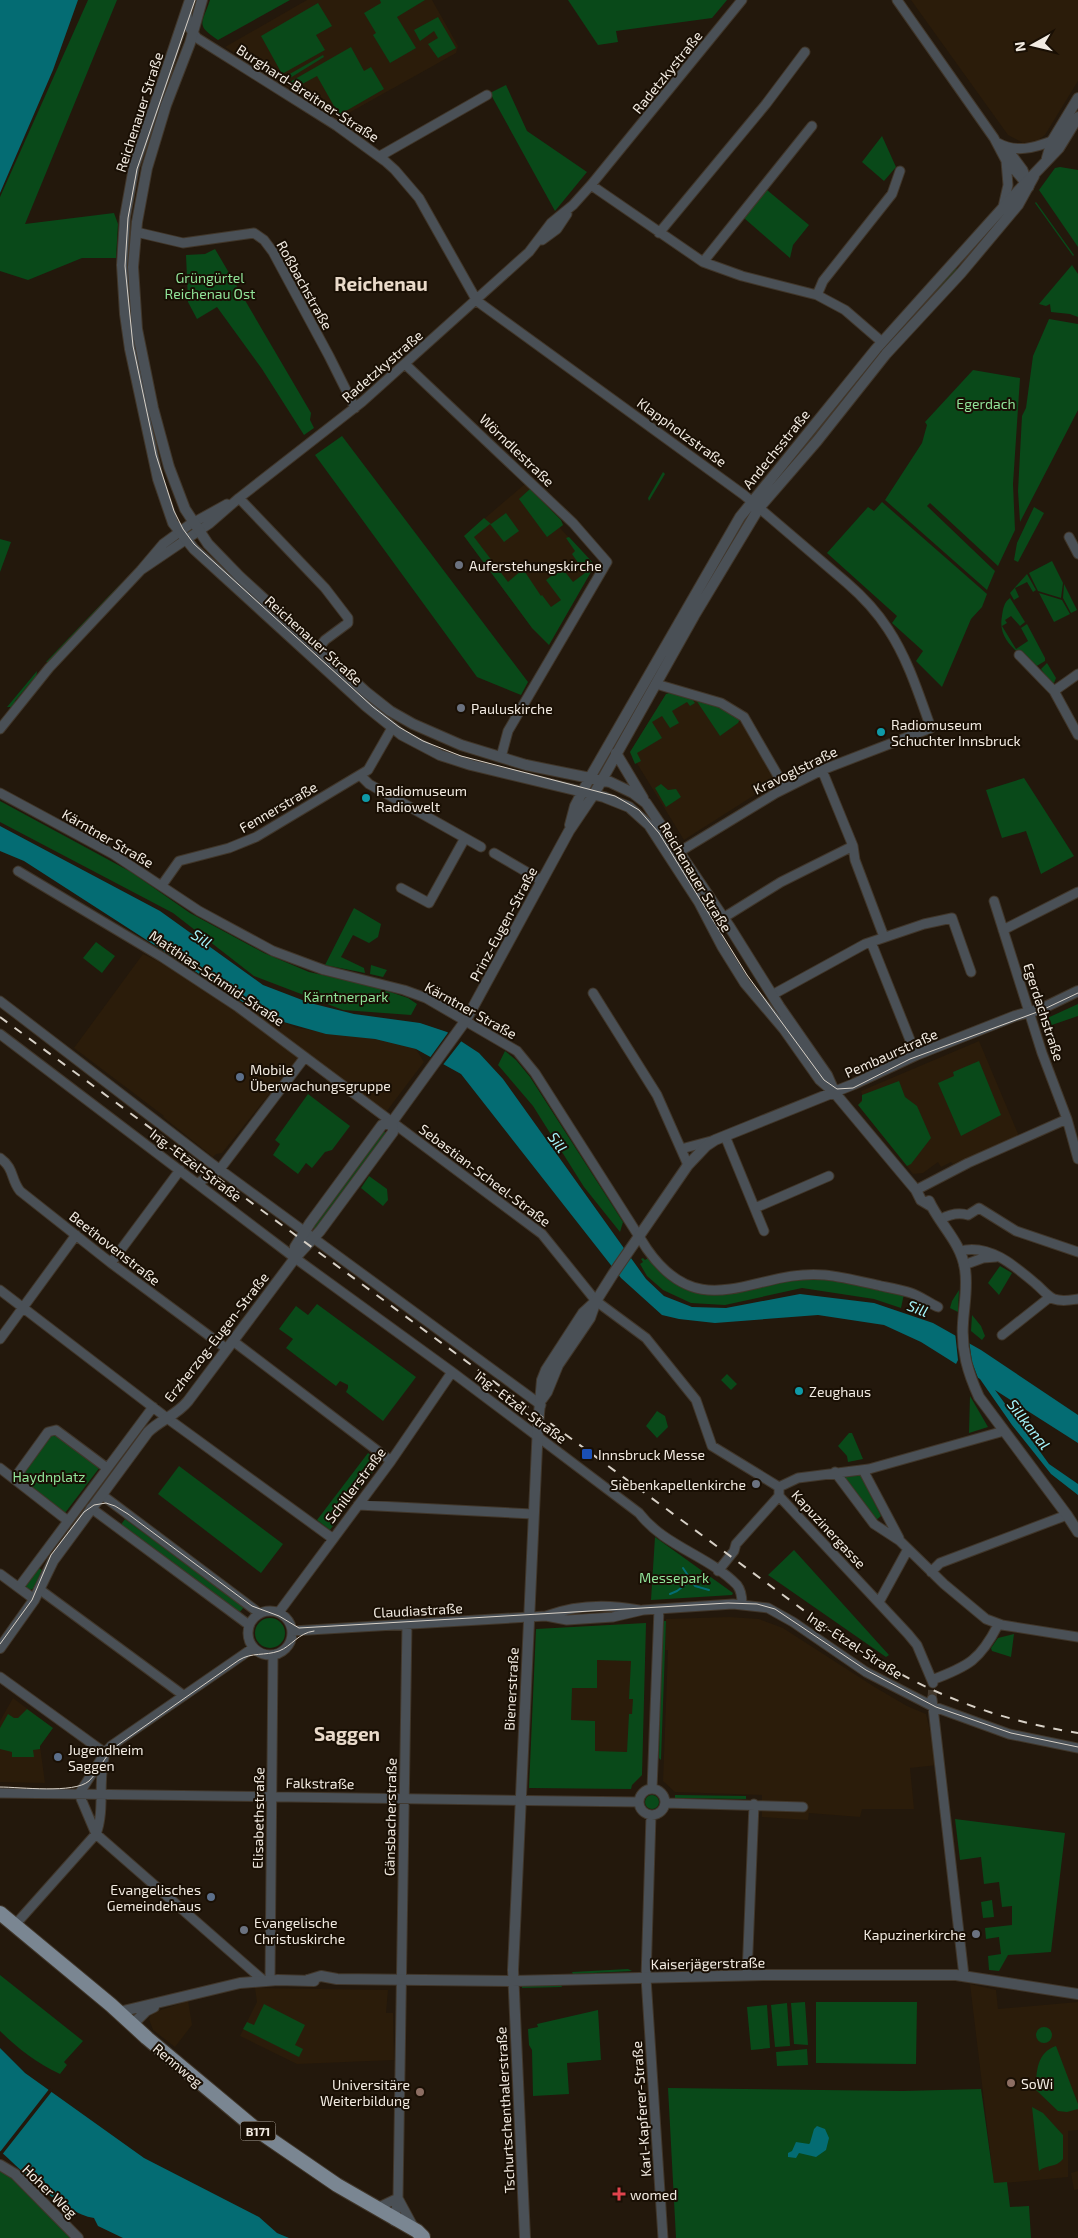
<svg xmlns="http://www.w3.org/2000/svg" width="1078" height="2238" viewBox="0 0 1078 2238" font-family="'Exo 2',sans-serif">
<rect width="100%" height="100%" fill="#23180c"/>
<path fill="#2b1c0a" d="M307,0h125l26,46 -2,7 -118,66 -113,-72z
M911,0h167v81l-33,54 -7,5 -15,3 -15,-8z
M525,484l36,36 2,5 -3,3 35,37 -46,80 -17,-17 -68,-92z
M669,693l47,13 24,13 35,63 -91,58 -54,-88 36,-58z
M143,954l153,74 79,11 41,10 8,13 -44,58 -75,-56 -6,-7 -77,96 -6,1 -3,3 -50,-40 1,-1 -90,-68z
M979,1041l40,95 -66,28 -2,-2 -10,5 -3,-5 -15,11 -10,1 -55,-69 5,-7 -2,-7z
M729,1617l30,2 24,9 90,58 34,20 19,8 12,51 -28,3 4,41h-52l-2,8 -51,-4 -1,7 -46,-3v-22l-87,-3 -12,-11 5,-131h-3l1,-31z
M646,1623l-4,152 -10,10 -1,4 -102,-1 7,-159z
M13,1698l40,30 -13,18 5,37 -45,-1v-61z
M970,1984l26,6 2,19 80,-7v128l-10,1v46l-74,7z
M255,1988l133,2 -2,23h7l1,47 -97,4 -57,-28 17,-34z
M188,2001l4,24 -17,22 -22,-17 -4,-11 3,-6z
M1078,2171v18l-4,1 -3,-17z"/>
<path fill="#094919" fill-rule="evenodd" d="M88,0h29l-92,224 89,-11 4,11 -2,34h-34l-54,22 -28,-9v-74z
M210,0h80l-72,40c-23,-15 -16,-16 -8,-40z
M380,0h45l-28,17 19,31 -26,15 -17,-28 3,-2 -12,-20 17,-10z
M568,0h159l-15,18 -96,13 2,11 -20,3z
M318,3l14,23 -16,9 9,15 -43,24 -21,-38z
M438,17l18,31 -18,10 -10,-14 10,-6 -4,-7 -14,10 -6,-11z
M351,47l13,24 7,-4 13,22 -45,26 -22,-39 -24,13 -5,-6z
M323,55l1,2 -34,21 -2,-3z
M506,85l21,46 60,41 -32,39 -65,-118z
M882,136l14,31 -12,14 -22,-19z
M1060,167l18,3v77l-39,-57 16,-22z
M767,190l42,35 -16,20 -3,13 -46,-40z
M1036,202l38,53 -1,1 -38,-53z
M215,249l96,164 -1,7 4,8 -10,7 -42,-66 -45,-62 -20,12 -9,-17 -2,-47 19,-1z
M1072,265l6,9v43l-8,-3 -19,-2 -1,-8 -4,2 -7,-2z
M955,267l2,2 -67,73 -1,-1z
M1049,319l29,5v86l-58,112 -2,-31 4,-75 4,-8 7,-52z
M875,357l1,2 -105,129 -3,-2z
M973,370l47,8 -7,106 2,46 -17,36 -68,-63 -3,3 68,65 -8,19 -102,-90 37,-57 5,-18 -2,-3z
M342,436l186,246 -7,13 -44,-18 -162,-222z
M663,472l2,2 -16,27 -1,-3z
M530,489l31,31 2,5 -16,12 -28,-38z
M882,502l105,92 -5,13 -11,12 -29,68 -26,-26 7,-10 -31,-28 5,-7 -70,-63 41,-46 6,4z
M1034,507l10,6 -26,49 -4,-2 3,-17z
M506,513l13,18 -15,11 -14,-18 -16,13 34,45 15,-13 18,27 1,-1 9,12 10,-7 -15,-20 16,-12 11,14 12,-9 -13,-19 3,-3 -9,-13 3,-1 26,28 -46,80 -17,-17 -68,-92 20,-18 7,6z
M0,539l11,3 -11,30z
M1052,561l11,22 -2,15 -23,-7 -9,-18z
M1027,574l9,16 -3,2 -6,-10 -12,6 4,9 -5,3 -4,-7z
M124,580l-74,82h-4z
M1064,584l13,26 -6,3 -8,-15z
M1039,593l23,7 8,14 -16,8z
M1010,598l15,24 -5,4 -9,-10 -6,4 2,3 -5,3 14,23 12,-8 -7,-13 6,-4 18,34v3l-10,6c-16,-15 -38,-26 -33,-51 1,-7 2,-14 8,-18z
M1047,663l9,15 -2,5 -4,-1 -9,-13z
M37,671l-1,8 -4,2 -17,20 -1,6h-7z
M669,693l23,6 3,4 -5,3 -3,-4 -15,9 7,12 -9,5 -8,-12 -10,6 10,16 -25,15 4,8 -6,3 -5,-12 36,-58z
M696,700l20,6 24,13 -2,4 -18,13z
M1024,778l50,78 -33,18 -15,-43 -24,7 -16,-48z
M661,784l7,6 8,-1 5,8 -15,10 -11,-19z
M0,801l131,71 59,41 74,40 45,19 63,14 36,12 9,6 -6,11 -68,-5 -89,-34 -81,-63 -173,-91z
M354,908l27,16 -3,13 -9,6 -16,-8 -12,22 23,11 1,5 -40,-8z
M96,942l19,14 -13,17 -19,-15z
M371,965l16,5 -4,7 -13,-3z
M1078,1004v12l-32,11 -3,-7z
M505,1051l11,9 14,17 93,145 -3,10 -36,-45 -51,-81 -35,-41z
M979,1061l22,54 -40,21 -23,-53 16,-7 -1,-4z
M899,1081l6,16 12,9 14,32 -20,26 -4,2 -49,-61 4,-4v-6z
M308,1094l42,32 -18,24 -7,2 -13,16 -6,-5 -8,11 -25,-19 7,-11 -5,-4z
M382,1130l4,3 -70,97 -5,-4z
M369,1176l18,13 1,11 -5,6 -22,-18z
M643,1258l2,2 3,-2 11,12 -2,-3 56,26h21l66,-16 22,-1 82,18 -3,14 -27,-9 -72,-11 -77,17 -34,-2 -28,-13 -16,-14 -7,-12 3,-2 -2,-3z
M1000,1266l12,7 -13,22 -11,-12z
M959,1290l-1,22 -8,-4 2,-7z
M317,1304l99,73 -33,44 -37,-29 2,-4v-3l-8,-4 -4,5 -50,-38 7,-9 -14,-10 17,-23 12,9z
M972,1315l9,11 4,10 -3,4 -11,-9z
M727,1374l10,10 -6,6 -10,-10z
M970,1396l18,31 -19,6z
M657,1411l8,5 3,11 -11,11 -11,-12z
M53,1432l47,35 -35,46 -48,-36z
M849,1433h3l11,26 -15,3 -1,-6 -9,-10z
M368,1453l12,9 -50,68 -13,-10z
M179,1466l104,78 -22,29 -103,-79z
M855,1475l6,1 20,40 -6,5 -31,-43 1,-2z
M125,1519l119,88 -5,6 -119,-87z
M655,1537l78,56 -1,2 -81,5z
M794,1550l95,105 -3,2 -118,-82z
M37,1567l5,3 -7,18 -5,2 -6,-4z
M255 1633a15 15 0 1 1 30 0a15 15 0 1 1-30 0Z
M662,1621h4l-5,139 -2,-2z
M646,1623l-4,152 -10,10 -1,4 -102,-1 7,-159zM597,1660l34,1 -2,38h4l-1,15h-3l-2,38 -32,-1v-30l-24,-1 1,-32h25z
M1014,1634l-3,23 -19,-6 -1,-3 7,-10z
M27,1709l26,19 -13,18v3l-7,1 1,7h-22v-5l-12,-3v-21l8,-14 6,4h4z
M645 1802a7 7 0 1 1 14 0a7 7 0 1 1-14 0Z
M675,1795l71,1v3l-71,-1z
M955,1819l110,14 -14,119 -43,3 -9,16 -10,-1 -1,-14 13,-2 -2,-17 -13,2 -1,-11 27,-3v-19l-10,1 -3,-25 -15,2 -3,-27 -21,3z
M992,1900l2,17 -11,1 -2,-16z
M628,1969l4,2 -59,3 -1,-2z
M0,1975l83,66 -19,21 3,3 -7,9c-24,-11 -41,-25 -60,-43z
M561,1985l1,2 -40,1v-2z
M805,2002l3,43 -14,-1 -3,-41z
M816,2002h101l-1,62 -100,-1z
M787,2003l3,43 -15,1 -4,-42z
M264,2004l41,21 -10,20 8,4 -4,8 -56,-28 4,-7 7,3z
M767,2005l3,43 -19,2 -4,-43z
M598,2010l3,50 -34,3 2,31 -36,2 -1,-46 -3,-5 -1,-16 10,-2 -1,-3z
M1036 2035a8 8 0 1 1 16 0a8 8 0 1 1-16 0Z
M1056,2046l22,58v5l-11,3 -9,-1 -22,-21c0,-18 1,-38 20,-44z
M807,2049l1,16 -31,1 -1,-14z
M668,2088l234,3 79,-2 13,94 13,-1 3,25 19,-1 2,32h-355z
M1032,2107l11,6 20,22v24c-7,9 -16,5 -24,12z
M0,2170l13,8 59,60h-72z"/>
<path fill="#046c73" d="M0,0h78l-25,70 -53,123z
M0,826l160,85 103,74 47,18 44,11 66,9 27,9 32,21 24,26 143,200 18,17 28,11 34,1 74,-14 74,9 59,20 48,27 97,65v28l-83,-53 54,74 29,20v11l-27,-21 -39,-49 -32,-46 -59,-37 -37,-17 -66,-10 -103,8 -36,-4 -17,-4 -41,-37 -160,-204 -45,-25 -41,-10 -49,-5 -60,-17 -242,-156 -24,-10z
M0,2048l25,25 119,85 115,59 18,16 12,5h-166l-25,-12 -4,-8c-32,-5 -69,-45 -94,-67z
M817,2126l8,3 4,9 -3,12 -10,7 -17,-4 -3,5 -8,-1v-4l4,-2 4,-9 13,2 1,-1 4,-14z"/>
<path fill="#23180c" d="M450,1030l13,9 -21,27 -13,-7z
M955,1332l14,8 3,22 8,21 -25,-17 3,-6z
M50,2088l3,2 -52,66 -1,-4z"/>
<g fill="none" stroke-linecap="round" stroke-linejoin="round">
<path stroke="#046c73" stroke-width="2" d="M683,1568l12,18 14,4
M670,1594l7,-3 13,-10"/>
<path stroke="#42382c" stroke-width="9" stroke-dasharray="9 4.5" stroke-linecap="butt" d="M932,1699l1,-16"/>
<defs>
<path id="minor" d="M897,0l97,138 11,21 24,28
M187,13l1,13 9,12 140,88 48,35 10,9 24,28 58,103 267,194 103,88c15,13 30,29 41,46 20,30 31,66 43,99l-109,42 -46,23 -97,59
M998,143c18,10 36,5 54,-2
M1006,147l17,23 5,13
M380,156l107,-61
M591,185l112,77 39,14 75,19 28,15 37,32
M1003,207l5,-22 -2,-24
M136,232l47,11 71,-10 10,7 9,12 56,104 26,52
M659,233l107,-129 39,-52
M542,240l15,-11 10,-15
M703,262l109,-136
M817,295l6,-14 69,-87 8,-23
M405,364l168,159 34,39 -99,169 -7,26
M239,498l86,90 23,30v5l-23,17 -7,9
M1069,537l9,17
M141,570l68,-46 30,-26 123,-96 167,-150 22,-29 22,-18 18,-20 151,-185
M1019,655l35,36 24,44
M656,684l65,19 23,14 41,71
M1054,691l24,-17
M0,729l49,-61 92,-98 22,-26 26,-19 38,-21
M822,770l31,76 2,14 29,77
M360,775l9,9 112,63
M0,793l113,61 86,57 74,40 51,19 80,20 22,8 91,53 18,22 112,176c55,79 109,19 178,26 19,2 38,7 56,11 10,2 21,4 30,7 9,3 18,10 27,14
M494,853l48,28
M18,871l144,86 76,50 304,227 54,67 50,37 50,62 16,46 67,41
M162,885l17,-24 50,-13 27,-11 112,-67 24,-42
M401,888l28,15 36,-65
M994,901l48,152 25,66 11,40
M723,918l58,-36 72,-36
M1003,930l75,-38
M871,942l45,113
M593,993l64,102 31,70
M772,995l93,-51 59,-20 28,-6 19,54
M0,1001l211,162 330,242
M0,1034l295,224 157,114 187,141c25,33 70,43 98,72 4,5 5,13 5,19
M725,1136l39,95
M681,1149l34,-9
M0,1158c15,11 10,20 20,33l91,72 116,86
M198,1183l22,-14 85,-112
M916,1190l52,-27 99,-44
M755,1208l74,-32
M941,1219c9,-5 17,-7 27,-4l11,-7 37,23 62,21
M960,1251c29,-8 55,15 76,33 6,5 11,12 18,15 8,3 17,1 24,0
M111,1263l69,-93
M964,1265l19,-7 13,-1
M0,1290l167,128 165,120
M1002,1335l48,-38
M0,1339l76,-104
M233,1341l158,120
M0,1468l14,11
M863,1470l36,68
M835,1472l39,52 26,17 44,43 42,35 16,6 76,12
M779,1487v9l129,138 9,11 16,38
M779,1487l19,-9 71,-9 135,-38
M102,1495l157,118
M358,1505l174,9
M91,1508l158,117
M68,1521l-54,-42 34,-47 8,-2 51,38
M718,1571l16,-20 2,-7 43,-48
M931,1572l9,-9 127,-48
M0,1574l34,25
M19,1587l134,-180
M39,1589l144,106
M879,1602l29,-53
M248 1633a22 22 0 1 1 44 0a22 22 0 1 1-44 0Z
M279,1612l112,-151 61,-89
M546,1616c29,-11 62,-12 93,-6
M292,1631l254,-15 21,4 46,-3 30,-7 90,-6 35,4 25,14 73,50 66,34 77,28 69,14
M0,1677l105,76
M932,1680c37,-14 48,-20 66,-55
M932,1699l32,277
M652,1789l7,-180
M639 1802a13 13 0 1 1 26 0a13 13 0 1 1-26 0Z
M0,1793l639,9
M79,1794l17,40 168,147
M79,1794l26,-41 6,-7 142,-98
M665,1803l138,4
M651,1815l-5,163 17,260
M14,1926l82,-92c9,-24 2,-51 8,-76
M747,1975l7,-171
M270,1980l3,-325
M399,2200l14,26
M377,2208l21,-10
M394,2221l4,-23 9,-574"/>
<path id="tertiary" d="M190,0l-56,167 -9,50 -3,48 3,49 5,35 28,130 15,44 21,26 172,157 36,29 38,20 31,10 133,32 25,10 20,18 50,77 23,44 23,37 39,46 36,51 14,12 82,98 5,10 10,6
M202,0l-12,43 -24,62 -19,63 -10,54 -4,45 4,62 16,79 16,59 16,42 23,35 31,32 127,116 24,19 23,13 48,21 65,20 84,17 23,11 13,10 83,123 50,80 48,69 7,16
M1047,158l5,-17 26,-43
M616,753l27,45
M570,825l5,-19 13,-25 152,-264 136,-168 141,-157 42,-44 19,-31
M929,1201c11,24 32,41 36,68 3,18 -1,36 -2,54 -2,27 5,50 16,74l88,118 11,17
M295,1258v-11l15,-24 72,-98 10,-3 74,-102 103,-189 25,-37 100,-178 65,-108 58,-67 69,-87 75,-81 57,-68 16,-29
M542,1399l5,-7 11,-27 32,-47 6,-17 17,-27 75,-109 18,-19 9,-6 139,-56 62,-29 99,-39 26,-7 37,-18
M0,1648l34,-48 19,-39 95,-129c12,-12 29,-17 40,-31l107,-143 25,-27 73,-99 -1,-10
M308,1980l13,-4 16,3 176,2 254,-6h189l122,19
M119,2012l121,-29 38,-3 36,1
M132,2025l14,-14 8,-4
M0,2165l15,9 63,64
M525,2238l-12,-268 25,-545 4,-45 4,-10 37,-57 13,-12"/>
<path id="primary" d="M0,1913l111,92 36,33 110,92 80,55 80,46 6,6"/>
</defs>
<use href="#minor" stroke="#40362a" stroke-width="11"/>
<use href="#tertiary" stroke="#40362a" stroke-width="12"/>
<use href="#primary" stroke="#40362a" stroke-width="16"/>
<use href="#minor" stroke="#4a5056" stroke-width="9"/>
<use href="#tertiary" stroke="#4a5056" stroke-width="10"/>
<use href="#primary" stroke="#7a8692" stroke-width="14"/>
<path stroke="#d8d1c7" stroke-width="1" d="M195,0l-58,169 -9,49 -3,48 8,80 23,109 18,56 9,18 11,15 179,163 26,20 24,14 38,15 154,40 24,14 20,23 88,142 77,105 13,9 16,-1 57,-29 130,-48 38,-18
M0,1644l32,-44 19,-45 33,-43 10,-7 12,-2 9,3 13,8 124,92 27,10 20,12 429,-25 29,1 18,5 91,61 70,37 75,26 67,14
M0,1787c20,0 74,7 89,-6 10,-10 15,-24 26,-34l124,-87c13,-8 26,-4 40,-9 13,-5 19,-18 35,-20"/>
<path stroke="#d8d1c7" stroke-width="2" stroke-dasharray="9 9" stroke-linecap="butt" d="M0,1017l852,629c74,46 139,73 226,87"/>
</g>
<g fill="#6b7280" stroke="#190f04" stroke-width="2">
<circle cx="459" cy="565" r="5"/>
<circle cx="461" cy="708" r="5"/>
<circle cx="756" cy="1484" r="5"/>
<circle cx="244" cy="1930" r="5"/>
<circle cx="976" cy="1934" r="5"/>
</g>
<g fill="#0f9aa8" stroke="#190f04" stroke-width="2">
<circle cx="881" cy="732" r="5"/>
<circle cx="366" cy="798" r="5"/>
<circle cx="799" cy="1391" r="5"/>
</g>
<g fill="#5c6f8a" stroke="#190f04" stroke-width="2">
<circle cx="240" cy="1077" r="5"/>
<circle cx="58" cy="1757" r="5"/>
<circle cx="211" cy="1897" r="5"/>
</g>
<rect fill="#1a4fb4" stroke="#190f04" stroke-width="2" x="581" y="1448" width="12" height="12" rx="2.5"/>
<g fill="#8d6e63" stroke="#190f04" stroke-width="2">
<circle cx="1011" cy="2083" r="5"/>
<circle cx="420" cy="2092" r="5"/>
</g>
<path fill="#e0444e" stroke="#190f04" stroke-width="2" d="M616.5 2186.5h5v5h5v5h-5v5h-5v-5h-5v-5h5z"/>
<g text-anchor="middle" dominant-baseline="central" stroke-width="4" stroke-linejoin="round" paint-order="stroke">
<rect fill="#190f04" stroke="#b1a99f" stroke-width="1" x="240.5" y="2121.5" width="35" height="19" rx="4"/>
<g font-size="12" font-weight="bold" fill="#f2ebe2">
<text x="258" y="2131">B171</text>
</g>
<g font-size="14" fill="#f2ebe2" stroke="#190f04">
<text transform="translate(667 72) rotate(-51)">Radetzkystraße</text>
<text transform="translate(308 93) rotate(33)">Burghard-Breitner-Straße</text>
<text transform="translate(139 112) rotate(-72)">Reichenauer Straße</text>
<text transform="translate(305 285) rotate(61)">Roßbachstraße</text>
<text transform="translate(382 366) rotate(-41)">Radetzkystraße</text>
<text transform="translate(682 432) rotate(36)">Klappholzstraße</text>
<text transform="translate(776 449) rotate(-51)">Andechsstraße</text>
<text transform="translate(517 450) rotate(44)">Wörndlestraße</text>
<text transform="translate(314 640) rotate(42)">Reichenauer Straße</text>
<text transform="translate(795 770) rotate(-26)">Kravoglstraße</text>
<text transform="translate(278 807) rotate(-30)">Fennerstraße</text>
<text transform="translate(108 838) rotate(30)">Kärntner Straße</text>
<text transform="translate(696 877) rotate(59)">Reichenauer Straße</text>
<text transform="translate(503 924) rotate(-62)">Prinz-Eugen-Straße</text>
<text transform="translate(217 978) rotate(34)">Matthias-Schmid-Straße</text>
<text transform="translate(471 1010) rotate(29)">Kärntner Straße</text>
<text transform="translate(1044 1012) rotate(72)">Egerdachstraße</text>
<text transform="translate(891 1053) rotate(-24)">Pembaurstraße</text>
<text transform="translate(196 1165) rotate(37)">Ing.-Etzel-Straße</text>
<text transform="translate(485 1175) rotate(37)">Sebastian-Scheel-Straße</text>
<text transform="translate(115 1248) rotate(38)">Beethovenstraße</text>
<text transform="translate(216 1337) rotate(-52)">Erzherzog-Eugen-Straße</text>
<text transform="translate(521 1407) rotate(37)">Ing.-Etzel-Straße</text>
<text transform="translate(355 1485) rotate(-53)">Schillerstraße</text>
<text transform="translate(829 1529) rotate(47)">Kapuzinergasse</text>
<text transform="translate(418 1610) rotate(-3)">Claudiastraße</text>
<text transform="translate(855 1645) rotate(33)">Ing.-Etzel-Straße</text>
<text transform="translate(511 1689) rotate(-87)">Bienerstraße</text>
<text transform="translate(320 1783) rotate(1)">Falkstraße</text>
<text transform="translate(390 1817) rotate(-89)">Gänsbacherstraße</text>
<text transform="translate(258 1818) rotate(-89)">Elisabethstraße</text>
<text transform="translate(708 1963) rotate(-1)">Kaiserjägerstraße</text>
<text transform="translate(178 2065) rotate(40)">Rennweg</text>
<text transform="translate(641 2109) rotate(-94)">Karl-Kapferer-Straße</text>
<text transform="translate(505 2110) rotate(-93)">Tschurtschenthalerstraße</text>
<text transform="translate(50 2191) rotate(44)">Hoher Weg</text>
</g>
<g font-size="14" fill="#91e59a" stroke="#190f04">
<text x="210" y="277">Grüngürtel<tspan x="210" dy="16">Reichenau Ost</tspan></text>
<text x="986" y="403">Egerdach</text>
<text x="346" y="996">Kärntnerpark</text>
<text x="49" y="1476">Haydnplatz</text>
<text x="674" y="1577">Messepark</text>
</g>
<g font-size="14" fill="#f2ebe2" stroke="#190f04" text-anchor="start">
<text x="469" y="565">Auferstehungskirche</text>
<text x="471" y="708">Pauluskirche</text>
<text x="891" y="724">Radiomuseum<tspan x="891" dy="16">Schuchter Innsbruck</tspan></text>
<text x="376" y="790">Radiomuseum<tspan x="376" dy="16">Radiowelt</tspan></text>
<text x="250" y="1069">Mobile<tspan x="250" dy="16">Überwachungsgruppe</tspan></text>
<text x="809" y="1391">Zeughaus</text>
<text x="598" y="1454">Innsbruck Messe</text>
<text x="746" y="1484" text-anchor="end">Siebenkapellenkirche</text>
<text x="68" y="1749">Jugendheim<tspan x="68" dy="16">Saggen</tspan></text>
<text x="201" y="1889" text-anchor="end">Evangelisches<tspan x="201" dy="16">Gemeindehaus</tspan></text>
<text x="254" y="1922">Evangelische<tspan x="254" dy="16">Christuskirche</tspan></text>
<text x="966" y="1934" text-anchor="end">Kapuzinerkirche</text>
<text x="1021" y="2083">SoWi</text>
<text x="410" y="2084" text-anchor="end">Universitäre<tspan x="410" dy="16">Weiterbildung</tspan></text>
<text x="630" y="2194">womed</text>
</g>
<g font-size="15" font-style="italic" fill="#a4f4fb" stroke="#190f04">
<text transform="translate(202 938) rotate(34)">Sill</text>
<text transform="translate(558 1142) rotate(54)">Sill</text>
<text transform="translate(918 1308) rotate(21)">Sill</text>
<text transform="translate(1029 1424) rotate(52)">Sillkanal</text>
</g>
<g font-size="19" font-weight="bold" fill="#e9daca" stroke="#190f04">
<text x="381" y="283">Reichenau</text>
<text x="347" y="1733">Saggen</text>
</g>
</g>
<g transform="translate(1033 45) rotate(262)" stroke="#190f04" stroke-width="4" paint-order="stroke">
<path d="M0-4L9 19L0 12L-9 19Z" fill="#f2ebe2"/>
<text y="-8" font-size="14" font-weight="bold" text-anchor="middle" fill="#f2ebe2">N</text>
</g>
</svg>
